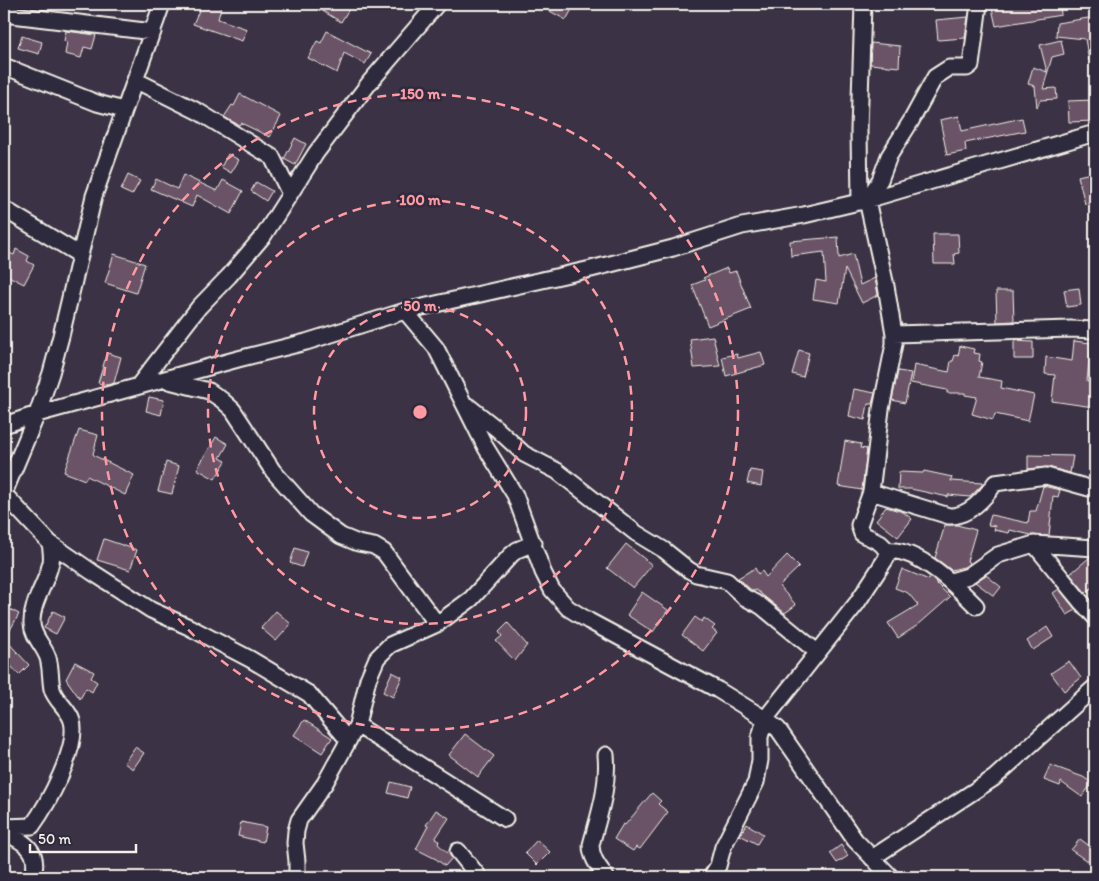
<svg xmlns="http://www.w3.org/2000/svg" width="1099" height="881" viewBox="0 0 1099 881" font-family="Itim,sans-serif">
<rect width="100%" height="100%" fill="#3b3245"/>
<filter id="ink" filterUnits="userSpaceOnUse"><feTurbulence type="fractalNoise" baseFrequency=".02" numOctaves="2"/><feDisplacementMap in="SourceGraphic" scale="10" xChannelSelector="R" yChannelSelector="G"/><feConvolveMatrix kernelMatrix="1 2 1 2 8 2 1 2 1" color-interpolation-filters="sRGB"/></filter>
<g filter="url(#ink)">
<path fill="#6a5366" stroke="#f4f1e8" d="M202,4h20l-4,15 29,10 -5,12 -49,-17z
M311,4h41l-11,18z
M537,4h38l-9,16z
M991,4h69l1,11 -65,11z
M968,17l-3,21 -27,2 -2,-20z
M1095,17v44h-6l-4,-22 -29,-3 1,-13z
M66,31l30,4 -4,14 -8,-2 -3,11 -16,-4 2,-12 -3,-1z
M327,31l44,23 -6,10 -21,-11 -7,20 -29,-15 9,-17 4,2z
M22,36l20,6 -3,12 -21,-6z
M1061,40l3,14 -12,3 -9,32 13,-1 1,11 -17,1 -3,8 -2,-22 -7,-2 5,-17 14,5 -7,-27z
M871,43l29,3 -1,21 -29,-3z
M240,94l41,22 -11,21 -29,-14 -2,2 -15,-8 8,-12 2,1z
M1093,100l1,21 -25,1 -1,-21z
M959,116l3,15 60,-13 3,13 -60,12 1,8 -19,4 -7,-35z
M295,138l11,6 -11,21 -11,-6z
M228,154l11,6 -8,13 -10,-6z
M1095,172v29l-10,3 -7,-28z
M128,175l12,6 -8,14 -11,-5z
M183,175l34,16 6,-11 20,11 -12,23 -34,-19 -5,12 -41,-18 5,-10 21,10z
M256,182l16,9 -6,10 -15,-10z
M933,234h25l1,19 -5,1 1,10h-21z
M838,237l1,21 14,-4 7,31 15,-7 3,17 -16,8 -17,-34 -6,34 -26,-4 3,-19 10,2 -2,-30 -33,4 -1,-15z
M16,249l13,7 -2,5 7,4 -10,19 -20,-10v-16l3,-6 7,3z
M114,254l31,10 -9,29 -31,-10z
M727,268l2,5 7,-2 15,38 -43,17 -16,-41 13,-5 -2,-2z
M1079,288l2,17 -14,2 -3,-17z
M996,291h17l1,30 -17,1z
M713,336l7,30 -26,2 -4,-29z
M1014,341l19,1v17h-19z
M1074,341l17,2 -4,38 8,1 -2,25 -41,-6 3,-26 -10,-1 1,-17 26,4z
M960,346l14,3 -1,4 7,1 -1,7 3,1 -3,15 23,4 -1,7 33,7 -6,26 -33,-7 -2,6 -21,-6 5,-17 -12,-2v-2h-18v-3l-36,-7 3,-18 35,7 2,-11h2l2,-6 3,1z
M799,350l10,3 -6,24 -11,-3z
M761,352l4,13 -39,11 -4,-19 15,-3 1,4z
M107,353l14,4 -7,26 -7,2 -9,-2z
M898,371l13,2 -6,30 -13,-3z
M854,389l21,4 -3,11h-4l-3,16 -16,-4z
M149,397l15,3 -3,15 -15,-4z
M79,430l19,5 -5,19 2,2 39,19 -9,20 -38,-19 -2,4 -21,-8z
M216,437l12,7 -8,14 6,3 -11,18 -18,-10z
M845,441l16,3 -1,4 7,1 -5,41 -24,-4z
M1028,455l45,1 -3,17 -22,-6 -20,2z
M166,462l13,4 -7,28 -14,-3z
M750,470l13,2 -2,14 -14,-3z
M924,471l28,6 -1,4 31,2v2l-12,12 -22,-2v2l-37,-8h-13l1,-17 24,1z
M1043,486l17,4 -2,7 -5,-1 -4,40 -18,-1 -21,-5 -1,3 -15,-3 1,-4 -7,-1 3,-10 37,8 2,-12h6z
M886,507l17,5 9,7 -14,18 -22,-17z
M945,525h12l19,5 -9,31 3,2 -6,4 -13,3 -16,-12z
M104,539l33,11 -7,20 -33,-10z
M626,544l26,21 -19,23 -26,-20z
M295,548l12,4 -5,15 -12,-4z
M787,555l12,12 -20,19 17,19 -11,8 -29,-23 -2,1 -4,-2 -12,-11 17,-10 3,6 4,-3 4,6z
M1090,557l5,6v21l-9,9 -16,-19z
M902,569l27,11 1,-3 20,20 -32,28 -20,13 -10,-15 30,-18 -10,-12 -13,-5z
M986,575l15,12 -7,9 -19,-14z
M1059,589l17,21 -9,5 -14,-22z
M642,592l26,18 -15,22 -26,-17z
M4,606l15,8 -14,25 24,26 -10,10 -15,-17z
M53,611l12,6 -9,17 -12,-6z
M276,611l15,13 -15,17 -15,-13z
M695,617l7,5 2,-4 11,8 -3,3 5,4 -14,18 -21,-16z
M508,623l19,22 -12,16 -19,-20 6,-5 -3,-4z
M1047,627l6,10 -20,13 -6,-9z
M1069,661l12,17 -17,13 -13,-18z
M75,662l19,10 -3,6 6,4 -5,10 -6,-4 -6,11 -14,-20z
M392,672l10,5 -9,20 -10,-5z
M304,720l28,18 -10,15 -28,-18z
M465,734l29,22 -16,21 -29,-22z
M135,747l9,6 -11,16 -9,-6z
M1050,765l33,12 9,6 -10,14 -21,-15 -1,4 -16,-6z
M391,782l19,5 -3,11 -19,-5z
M652,793l9,8 -3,3 10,8 -28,37 -4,-2 -3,4 -19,-12 9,-15 2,1z
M436,810l13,8 -14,21 4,2 -1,3 11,10 3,4 -7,8 -9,-7 -20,-10 12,-23 -2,-1z
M241,822l25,5 -3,15 -25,-6z
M747,824l16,10 -6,10 -17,-9z
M1080,839l15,11 -8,11 -16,-11z
M537,840l13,12 -13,13 -12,-12z
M841,845l7,11 -11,7 -7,-10z"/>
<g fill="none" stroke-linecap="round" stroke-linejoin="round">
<defs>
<path id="street" d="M4,14l149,18
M4,66l93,37 19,5
M135,80l64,32 73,45 18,37
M860,202l-1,-72 4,-126
M4,209l76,46
M405,311l31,37 50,100 29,47 28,77 9,18 16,18 21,13 129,69 47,29 13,10 77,111 36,37
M894,334l177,-5 24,1
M169,381l40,10 13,9 11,10 40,61 38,43 30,22 17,7 16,3 10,6 53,72
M138,386l61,-79 30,-31 35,-41 52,-82 54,-71 67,-78
M468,406l29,23 27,25 33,17 79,62 28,17 25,20 7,4 31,7 17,16 17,9 56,46
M4,425l33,-11 201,-55 68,-17 99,-31 186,-42 82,-21 69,-22 62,-11 63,-15 228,-67
M871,492l78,24c19,1 36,-18 46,-33l51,-7 43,12
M4,493l33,-79 14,-41 10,-37 33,-140 68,-192
M4,494l46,49 42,29 59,38 38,17 61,32 59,35 39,46
M1034,544l48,59 13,14
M887,551c30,-4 69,35 89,55
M951,581l17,-5 30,-21 36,-11 61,4
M357,725l148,94
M4,827l28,-1c16,-22 47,-79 40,-105 -3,-12 -17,-20 -20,-32 -2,-11 -1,-21 -4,-31 -4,-12 -15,-21 -16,-34 -1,-21 13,-38 18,-58 3,-7 1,-15 0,-23
M4,832c22,11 36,18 29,45
M458,851l21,26
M872,858l122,-80 101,-91
M297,877v-16l-2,-18 1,-12 3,-11 26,-37 32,-58 11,-46 9,-21 13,-13 47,-21 34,-25 40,-44 6,-5 17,-7
M606,877c-7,-10 -15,-19 -15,-32 8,-30 18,-58 15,-90
M711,877l7,-11 5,-19 33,-65 4,-22v-23l5,-18 92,-116 30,-46c1,-14 -15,-18 -25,-23l-3,-9 12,-33 10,-83 13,-65v-10l-8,-48 -19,-86 13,-20 9,-24 22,-35 24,-44 14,-9h18l4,-3 8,-61"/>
</defs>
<use href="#street" stroke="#f4f1e8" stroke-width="19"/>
<use href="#street" stroke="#2f2a3d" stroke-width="15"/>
</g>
</g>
<g fill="none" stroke="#ff9aa2" stroke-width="2.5" stroke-dasharray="9 6">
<circle cx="420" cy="412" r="106"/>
<circle cx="420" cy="412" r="212"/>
<circle cx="420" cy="412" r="318"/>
</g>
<circle cx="420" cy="412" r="8" fill="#ff9aa2" stroke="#2f2a3d" stroke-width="2.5"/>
<g font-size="15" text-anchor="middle" font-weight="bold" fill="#ff9aa2" stroke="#2f2a3d" stroke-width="5" stroke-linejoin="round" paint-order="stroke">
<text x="420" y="99">150 m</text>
<text x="420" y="205">100 m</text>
<text x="420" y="311">50 m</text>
</g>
<rect width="1099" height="881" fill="none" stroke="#2f2a3d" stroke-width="20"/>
<rect x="10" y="10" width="1079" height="861" fill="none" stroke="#f4f1e8" stroke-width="2" filter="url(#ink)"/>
<path d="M30 844v8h106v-8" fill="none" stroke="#f4f1e8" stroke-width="2.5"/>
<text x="38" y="844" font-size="15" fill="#f4f1e8" stroke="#2f2a3d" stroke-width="4" paint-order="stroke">50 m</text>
</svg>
